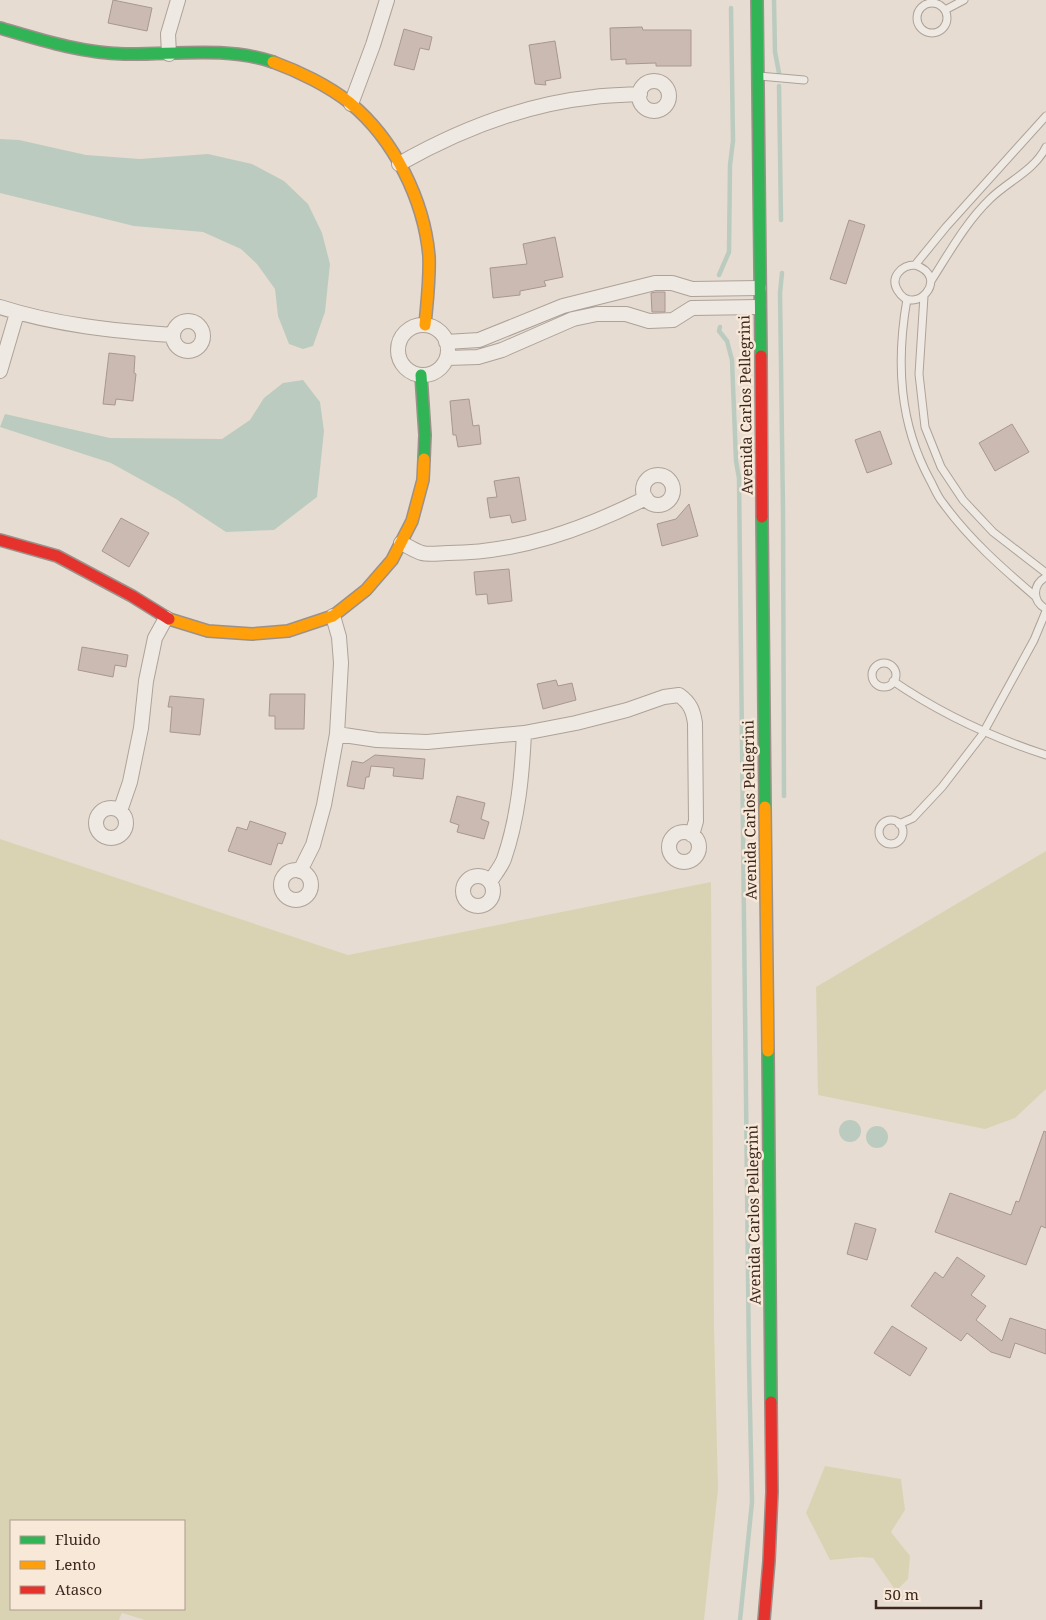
<svg xmlns="http://www.w3.org/2000/svg" width="1046" height="1620" viewBox="0 0 1046 1620" font-family="'Noto Serif',serif">
<rect width="100%" height="100%" fill="#e7dcd1"/>
<path fill="#dad3b3" fill-rule="evenodd" d="M0,839l348,116 363,-73 3,445 4,162 -14,131h-559l-23,-7 -3,7h-119zM11,1521h173v88h-173z
M1046,851v238l-31,29 -30,11 -167,-34 -2,-108z
M825,1466l76,13 4,31 -14,22 19,24 -2,23 -12,12 -23,-33 -12,-1 -31,3 -24,-47z"/>
<path fill="#bccbbf" d="M0,139l19,1 67,15 54,4 68,-5 44,10 32,17 24,23 14,29 8,31 -5,48 -12,34 -10,3 -14,-5 -11,-28 -3,-27 -18,-25 -16,-15 -38,-17 -69,-6 -134,-33z
M303,380l17,22 4,29 -7,66 -43,33 -48,2 -50,-33 -65,-36 -111,-36 5,-13 105,24 112,1 28,-19 14,-22 19,-15z
M839 1131a11 11 0 1 1 22 0a11 11 0 1 1-22 0Z
M866 1137a11 11 0 1 1 22 0a11 11 0 1 1-22 0Z"/>
<g fill="none" stroke-linecap="round" stroke-linejoin="round">
<path stroke="#bccbbf" stroke-width="4.5" d="M774,0l1,52 4,21
M779,86l2,134
M782,273l-2,20 3,218 1,285
M719,275l10,-23 1,-87 3,-24 -2,-133
M720,327l-1,4 8,10 5,19 4,101 3,17 10,885 3,139 -12,118"/>
</g>
<path fill="#cbbab2" stroke="#a89790" d="M113,0l39,8 -5,23 -39,-8z
M642,27l1,3h48v36h-35v-3l-30,1v-5l-15,1 -1,-32z
M404,29l28,8 -3,13 -9,-2 -6,22 -20,-5z
M555,41l6,37 -16,3 1,4 -11,-1 -6,-39z
M849,220l16,5 -19,59 -16,-5z
M555,237l8,40 -19,4 2,5 -26,5v4l-27,3 -3,-30 37,-4 -4,-20z
M656,292h9v20h-13l-1,-19z
M109,353l26,3 -1,17 2,1 -3,27 -17,-2 -1,6 -12,-1z
M469,399l4,27 6,-1 2,19 -23,3 -2,-12h-3l-3,-34z
M1012,424l17,28 -34,19 -16,-28z
M880,431l12,33 -25,9 -12,-33z
M519,477l7,43 -14,3 -2,-8 -20,3 -3,-20 10,-1 -3,-16z
M689,504l9,32 -36,10 -5,-22 19,-5z
M121,518l28,15 -20,34 -27,-16z
M509,569l3,32 -24,3 -1,-10 -11,1 -2,-23z
M82,647l46,8 -2,12 -11,-2 -2,12 -35,-7z
M556,680l2,6 14,-3 4,17 -33,9 -6,-25z
M270,694h35l-1,35h-29v-13h-6z
M170,696l34,3 -4,36 -30,-3 2,-25h-4z
M375,755l50,4 -2,20 -30,-3 1,-8 -23,-2 -2,11h-3l-2,12 -17,-3 5,-25 11,2z
M457,796l28,7 -4,16 8,3 -5,17 -27,-7 2,-7 -9,-3z
M250,821l36,12 -4,11 -4,-1 -7,22 -43,-14 9,-24 10,3z
M1044,1131l2,1v96l-5,-2 -15,39 -91,-33 15,-39 61,22 5,-14 3,1z
M855,1223l21,6 -9,31 -20,-6z
M957,1257l28,19 -14,19 15,11 -10,14 26,21 8,-23 36,12v24l-31,-11 -5,15 -19,-6 -24,-19 -6,8 -50,-35 24,-34 8,6z
M892,1326l35,22 -17,28 -36,-23z"/>
<g fill="none" stroke-linecap="round" stroke-linejoin="round">
<defs>
<path id="lane" d="M917 18a15 15 0 1 1 30 0a15 15 0 1 1-30 0Z
M945,10l19,-10
M760,76l44,4
M915,265c37,12 -1,53 -17,26 -9,-14 4,-26 17,-26l31,-38 100,-111
M931,281c18,-28 35,-59 59,-82 18,-18 44,-28 56,-52
M924,296l-5,78 6,53 16,40 22,33 30,32 53,41
M907,299c-11,63 -8,124 23,181 4,7 7,16 13,23 26,36 59,65 93,94
M1046,577c-14,8 -14,24 0,32
M872 675a12 12 0 1 1 24 0a12 12 0 1 1-24 0Z
M893,681c48,33 98,56 153,74
M879 832a12 12 0 1 1 24 0a12 12 0 1 1-24 0Z
M899,824l14,-6 29,-31 40,-52 52,-95 12,-29"/>
<path id="street" d="M169,54l-1,-20 10,-34
M639 96a15 15 0 1 1 30 0a15 15 0 1 1-30 0Z
M351,104l22,-59 14,-45
M399,164c60,-34 126,-60 195,-67 15,-2 31,-2 46,-3
M0,307c56,18 114,24 173,28
M173 336a15 15 0 1 1 30 0a15 15 0 1 1-30 0Z
M398 350a25 25 0 1 1 50 0a25 25 0 1 1-50 0Z
M446,342l33,-2 84,-34 92,-23h17l20,6 67,-1
M447,358l31,-1 24,-7 71,-31 24,-5h29l23,7 24,-1 19,-12 67,-1
M0,371l17,-58
M643 490a15 15 0 1 1 30 0a15 15 0 1 1-30 0Z
M401,543c7,3 14,8 21,10 7,2 18,0 26,0 70,0 136,-24 198,-55
M337,734l40,6 50,2 97,-9 52,-10 51,-13 37,-13 15,-2c11,8 14,15 16,28l1,98 -4,14
M96 823a15 15 0 1 1 30 0a15 15 0 1 1-30 0Z
M120,811l10,-29 11,-54 5,-47 9,-43 11,-20
M669 847a15 15 0 1 1 30 0a15 15 0 1 1-30 0Z
M281 885a15 15 0 1 1 30 0a15 15 0 1 1-30 0Z
M300,871l13,-26 11,-40 13,-71 4,-71 -2,-26 -6,-21
M463 891a15 15 0 1 1 30 0a15 15 0 1 1-30 0Z
M490,882c4,-7 11,-15 14,-23 14,-40 18,-84 20,-126"/>
<path id="fast" d="M757,0l4,356
M0,28c41,12 81,25 124,26 49,1 101,-8 149,8
M421,375l4,60 -1,24
M762,517l3,290
M768,1051l3,351"/>
<path id="slow" d="M273,62c25,9 56,24 77,41 44,36 74,97 79,153 1,23 -2,46 -4,69
M169,619l39,12 44,3 36,-3 45,-15 33,-26 26,-30 20,-39 11,-41 1,-21
M765,807l3,244"/>
<path id="jam" d="M761,356l1,161
M0,540l57,16 75,40 37,23
M764,1620l5,-59 3,-69 -1,-90"/>
</defs>
<use href="#lane" stroke="#ada299" stroke-width="9"/>
<use href="#street" stroke="#ada299" stroke-width="16"/>
<use href="#fast" stroke="#9c918a" stroke-width="14"/>
<use href="#slow" stroke="#9c918a" stroke-width="14"/>
<use href="#jam" stroke="#9c918a" stroke-width="14"/>
<use href="#lane" stroke="#efe9e3" stroke-width="7"/>
<use href="#street" stroke="#efe9e3" stroke-width="14"/>
<use href="#fast" stroke="#30b455" stroke-width="11"/>
<use href="#slow" stroke="#ff9f0a" stroke-width="11"/>
<use href="#jam" stroke="#e5322d" stroke-width="11"/>
</g>
<g text-anchor="middle" dominant-baseline="central" stroke-width="5" stroke-linejoin="round" paint-order="stroke">
<g font-size="15" fill="#3d2820" stroke="#f7e8d8">
<text transform="translate(745 405) rotate(-91)">Avenida Carlos Pellegrini</text>
<text transform="translate(749 810) rotate(-91)">Avenida Carlos Pellegrini</text>
<text transform="translate(753 1215) rotate(-91)">Avenida Carlos Pellegrini</text>
</g>
</g>
<rect x="10" y="1520" width="175" height="90" fill="#f7e8d8" stroke="#ad9b8e"/>
<rect x="20" y="1536" width="25" height="8" fill="#30b455" stroke="#ad9b8e"/>
<text x="55" y="1545" font-size="15" fill="#3d2820">Fluido</text>
<rect x="20" y="1561" width="25" height="8" fill="#ff9f0a" stroke="#ad9b8e"/>
<text x="55" y="1570" font-size="15" fill="#3d2820">Lento</text>
<rect x="20" y="1586" width="25" height="8" fill="#e5322d" stroke="#ad9b8e"/>
<text x="55" y="1595" font-size="15" fill="#3d2820">Atasco</text>
<path d="M876 1600v8h105v-8" fill="none" stroke="#3d2820" stroke-width="2.5"/>
<text x="884" y="1600" font-size="15" fill="#3d2820" stroke="#f7e8d8" stroke-width="4" paint-order="stroke">50 m</text>
</svg>
